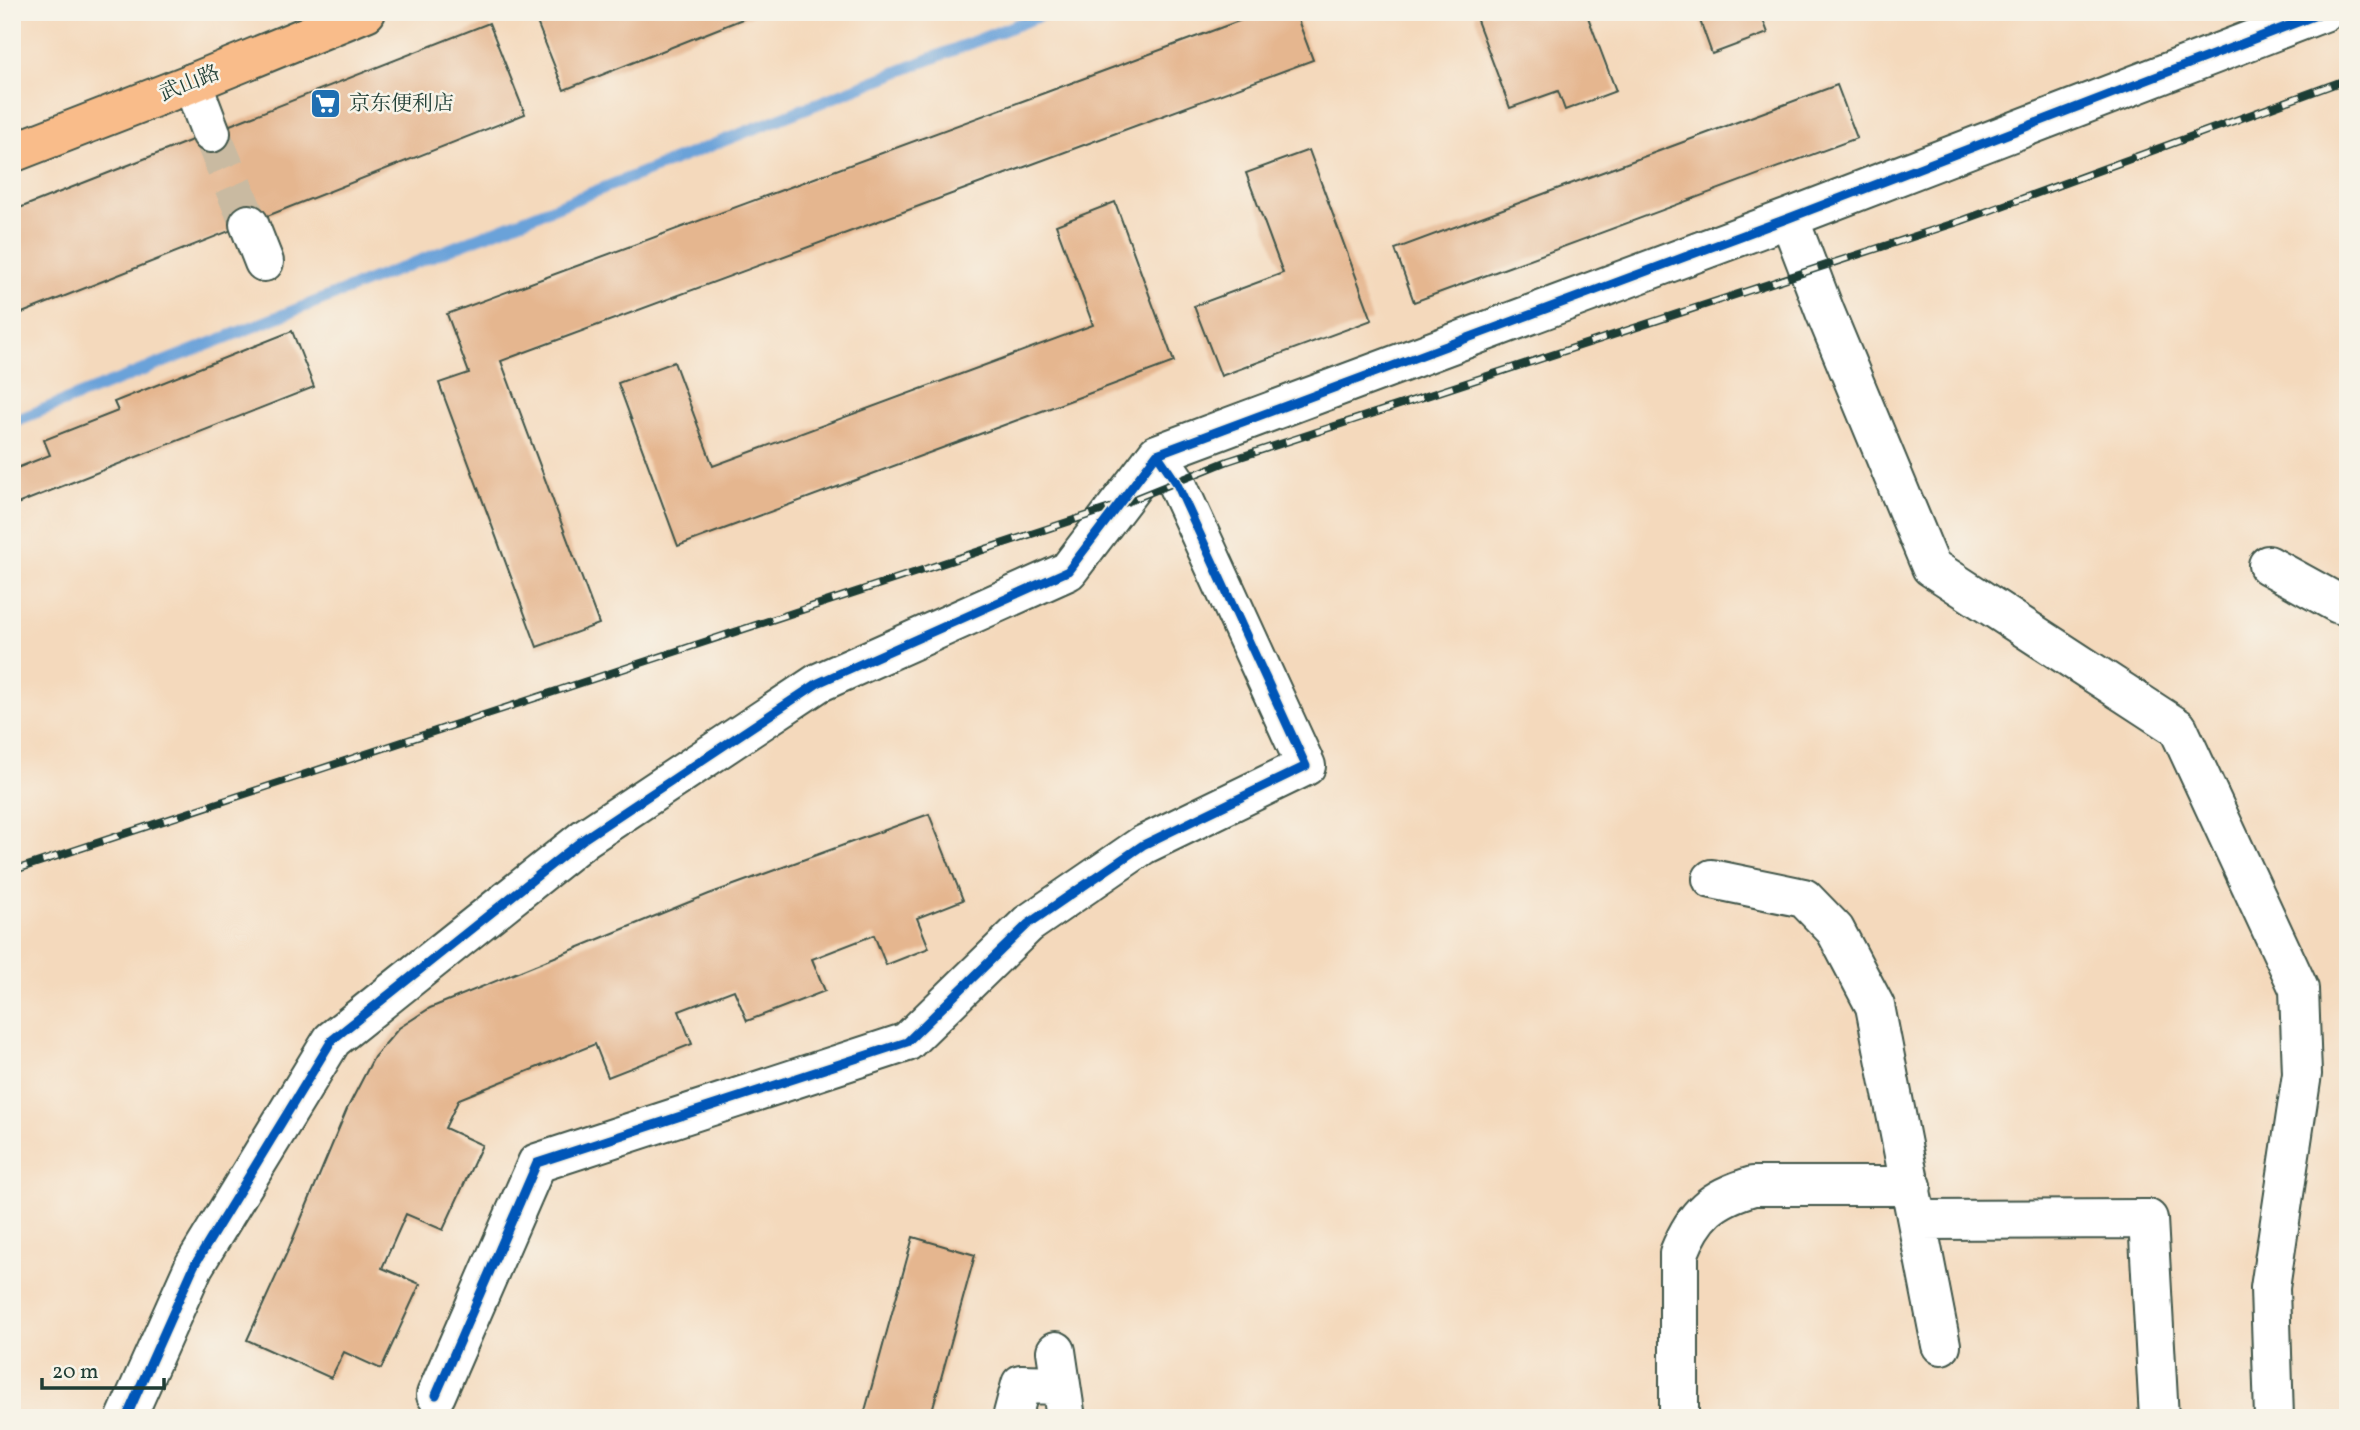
<svg xmlns="http://www.w3.org/2000/svg" width="2360" height="1430" viewBox="0 0 2360 1430" font-family="Vollkorn,'Noto Serif SC',serif">
<rect width="100%" height="100%" fill="#f7f3e8"/>
<filter id="ink" filterUnits="userSpaceOnUse"><feTurbulence type="fractalNoise" baseFrequency=".0143" numOctaves="2"/><feDisplacementMap in="SourceGraphic" scale="14" xChannelSelector="R" yChannelSelector="G"/><feConvolveMatrix kernelMatrix="1 2 1 2 8 2 1 2 1" color-interpolation-filters="sRGB"/></filter>
<filter id="wash" filterUnits="userSpaceOnUse"><feTurbulence type="fractalNoise" baseFrequency=".00686" numOctaves="4" result="noise"/><feDisplacementMap in="SourceGraphic" scale="28" xChannelSelector="R" yChannelSelector="G"/><feGaussianBlur stdDeviation="1.57" result="paint"/><feColorMatrix in="noise" values="0 0 0 0 0 0 0 0 0 0 0 0 0 0 0 0 0 1.4 0 .05"/><feComposite in="paint" operator="in"/></filter>
<g filter="url(#wash)">
<rect width="100%" height="100%" fill="#f4d9bc"/>
<g fill="none" stroke-linecap="round" stroke-linejoin="round">
<path stroke="#6ba2d9" stroke-width="12" d="M12,422l1037,-410"/>
</g>
<g id="blocks">
<path fill="#e5b68f" d="M533,12h227l-196,78z
M1263,12h32l18,48 -812,301 98,263 -62,23 -98,-264 30,-10 -22,-59z
M1483,12h103l30,79 -51,19 -7,-19 -48,17 -35,-93z
M1697,12h63l8,21 -56,21z
M489,23l36,91 -513,203v-106z
M1837,85l20,53 -443,164 -19,-53z
M1309,150l63,170 -151,56 -27,-70 89,-33 -37,-100z
M1115,202l59,160 -496,184 -60,-163 56,-21 39,104 380,-141 -37,-100z
M292,331l22,56 -302,119v-36l38,-15 -6,-15 74,-29 -4,-9z
M929,814l34,86 -46,18 12,30 -43,17 -12,-30 -62,24 13,32 -78,30 -13,-31 -55,21 13,33 -84,33 -13,-33 -136,55 -14,29 37,17 -39,85 -37,-16 -24,54 38,16 -39,85 -37,-17 -13,26 -84,-38 42,-92 58,-139 27,-52 25,-29 31,-20 279,-114z
M913,1237l62,18 -45,163h-67z"/>
</g>
</g>
<g filter="url(#ink)">
<use href="#blocks" fill-opacity="0" stroke="#3f5448" stroke-width="2"/>
<g fill="none" stroke-linecap="round" stroke-linejoin="round">
<path stroke="#c9baa1" stroke-width="38" stroke-dasharray="38 19" stroke-linecap="butt" d="M211,133l38,91"/>
<defs>
<path id="minor" d="M192,83l19,50
M1789,218l36,94 106,255 247,161 121,261 3,85 -32,214 4,130
M249,224l15,38
M2268,565l71,39 9,1
M1712,879l92,19 31,32 40,76 66,339
M1918,1220l230,-1 11,199
M1056,1351l10,67
M436,1395l101,-232 370,-121 121,-118 115,-79 163,-79 -130,-284 -19,-28
M126,1418l68,-152 138,-226 253,-202 233,-155 250,-112 89,-117 632,-236 535,-206
M1012,1418l9,-34 40,1
M1679,1418v-165c16,-40 33,-55 74,-67h159"/>
<path id="major" d="M12,153l180,-70 174,-71"/>
</defs>
<use href="#minor" stroke="#3f5448" stroke-width="42"/>
<use href="#major" stroke="#3f5448" stroke-width="42"/>
<use href="#minor" stroke="#fff" stroke-width="38"/>
<use href="#major" stroke="#f9bc8a" stroke-width="38"/>
<defs>
<path id="rail" d="M12,871l1107,-366 109,-44 733,-240 387,-142"/>
</defs>
<use href="#rail" stroke="#1f3d34" stroke-width="8"/>
<use href="#rail" stroke="#f7f3e8" stroke-width="5" stroke-dasharray="16" stroke-linecap="butt"/>
<defs>
<path id="cycleway" d="M436,1395l101,-232 370,-121 121,-118 115,-79 163,-79 -130,-284 -19,-28
M126,1418l68,-152 138,-226 253,-202 233,-155 250,-112 89,-117 632,-236 535,-206"/>
</defs>
<use href="#cycleway" stroke="#f7f3e8" stroke-width="13"/>
<use href="#cycleway" stroke="#0057b8" stroke-width="9"/>
</g>
</g>
<defs>
<symbol id="supermarket-square" viewBox="-11 -11 22 22"><rect x="-9" y="-9" width="18" height="18" rx="4" fill="#1f6fb2" stroke="#f7f3e8"/><path d="M-6-5.5h2.5l.6 2H6L4.5 2H-2.5L-4.4-4H-6ZM-1.5 3.2a1.3 1.3 0 1 0 .1 0ZM3 3.2a1.3 1.3 0 1 0 .1 0Z" fill="#fff"/></symbol>
</defs>
<g fill-rule="evenodd">
<use href="#supermarket-square" x="308" y="86" width="35" height="35"/>
</g>
<g text-anchor="middle" dominant-baseline="central" stroke-width="5" stroke-linejoin="round" paint-order="stroke">
<g font-size="21" fill="#1f3d34" stroke="#f7f3e8">
<text transform="translate(190 84) rotate(-22)">武山路</text>
</g>
<g font-size="21" fill="#1f3d34" stroke="#f7f3e8" text-anchor="start">
<text x="349" y="104">京东便利店</text>
</g>
</g>
<rect width="2360" height="1430" fill="none" stroke="#f7f3e8" stroke-width="42"/>
<path d="M42 1378v10h122v-10" fill="none" stroke="#1f3d34" stroke-width="3.5"/>
<text x="52" y="1378" font-size="21" fill="#1f3d34" stroke="#f7f3e8" stroke-width="5" paint-order="stroke">20 m</text>
</svg>
